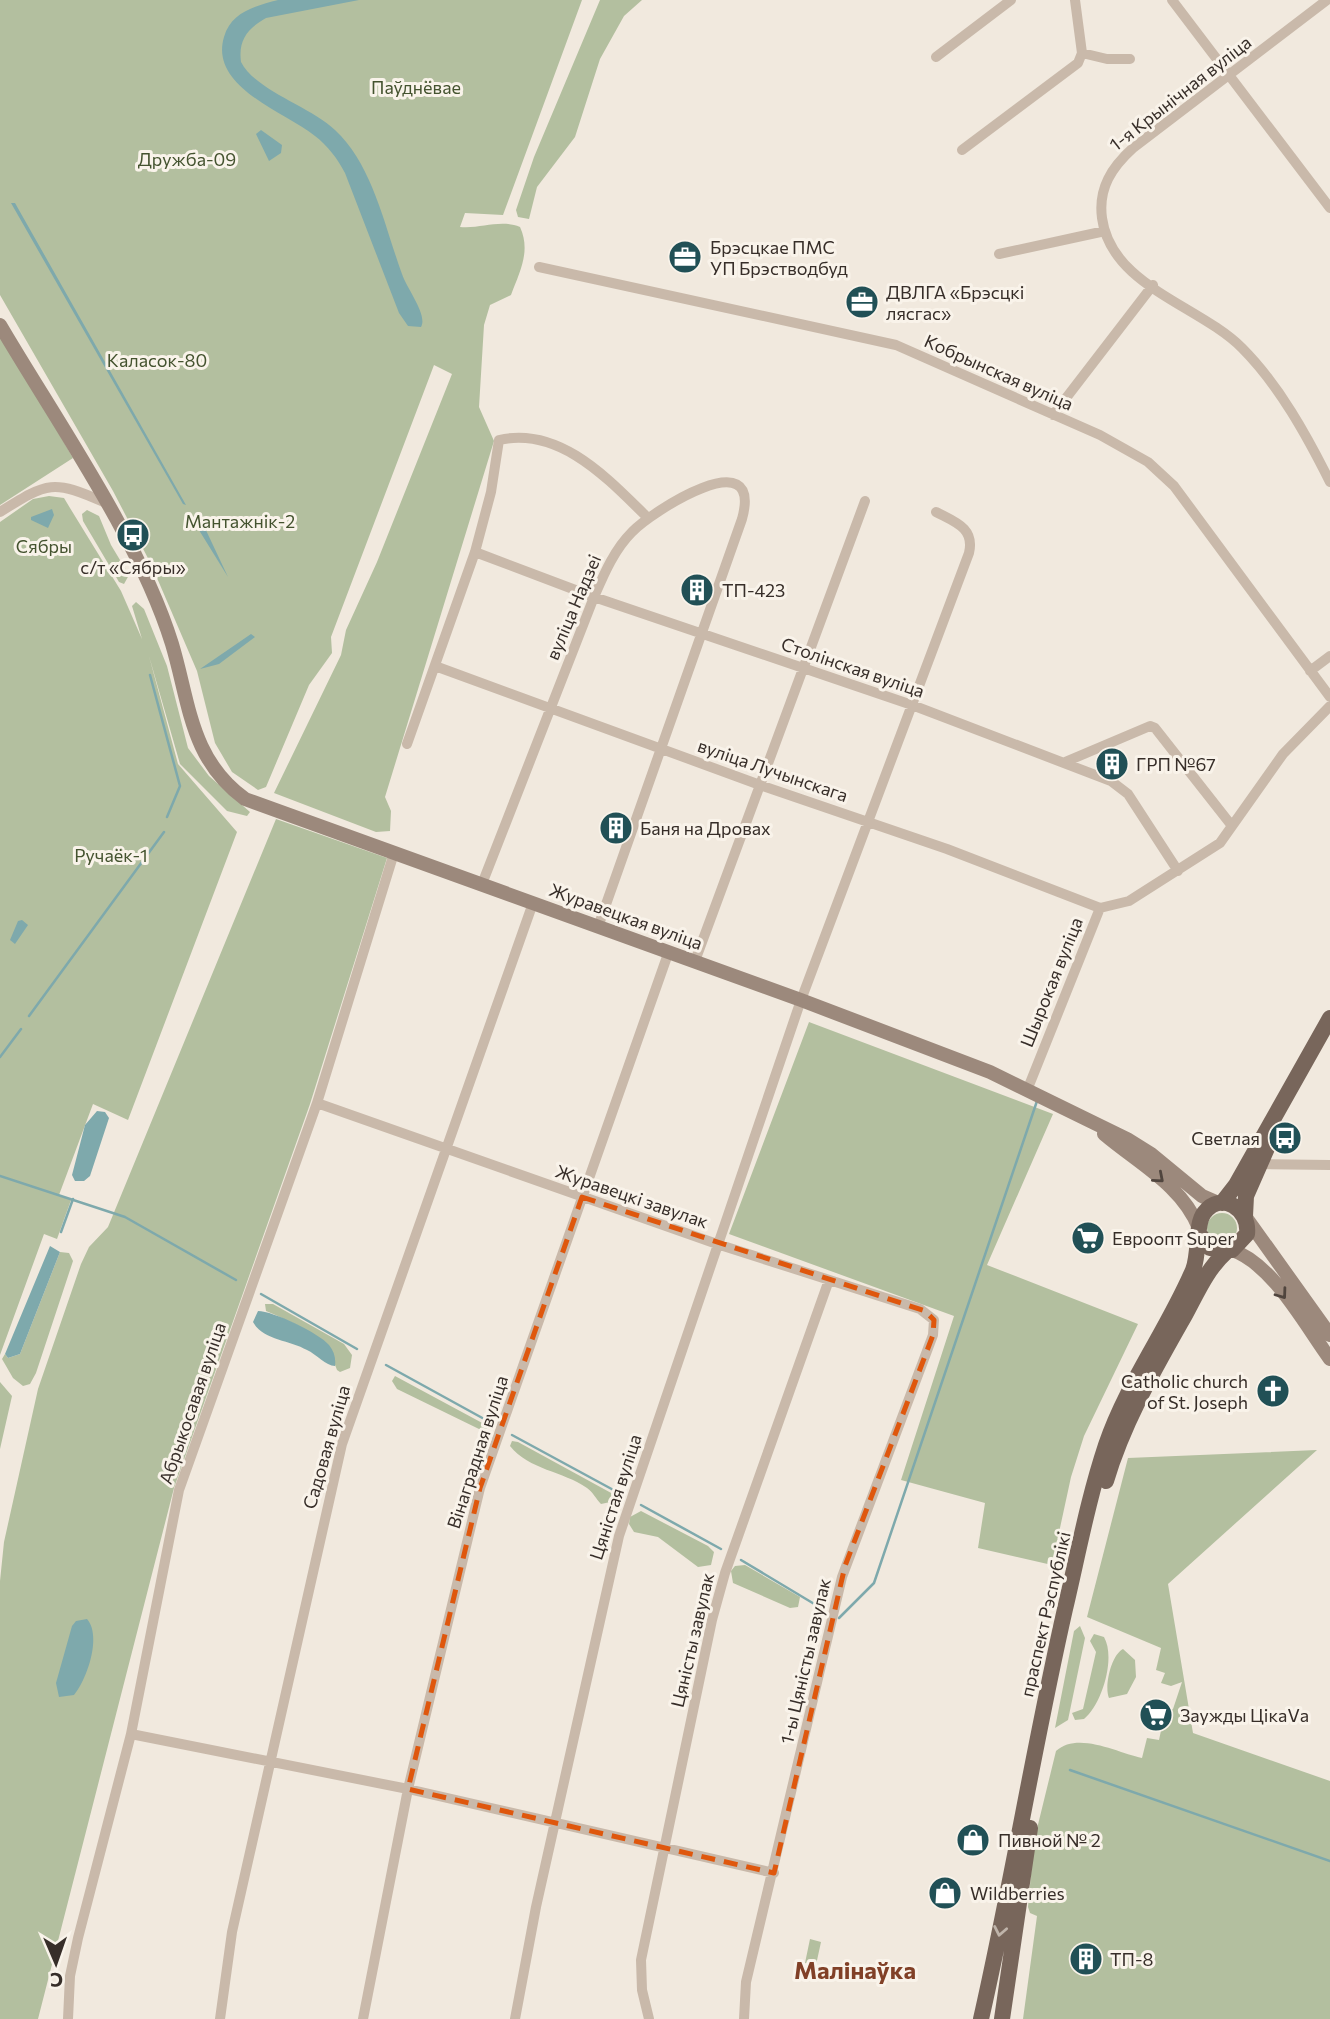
<svg xmlns="http://www.w3.org/2000/svg" width="1330" height="2019" viewBox="0 0 1330 2019" font-family="Commissioner,sans-serif">
<rect width="100%" height="100%" fill="#f1e9de"/>
<path fill="#b3bf9f" d="M0,0h582l-79,215 -38,-2 -5,14c21,2 40,-8 60,0 11,24 0,44 -9,68l-21,10 -6,20 -5,82 15,34 -109,356 6,14 -1,20 -14,1 -102,-39 67,-138 5,-25 31,-68 75,-188 -18,-9 -103,272 1,16 -23,32 -43,102 -8,3 -26,-18 -17,-29 -18,-72 -46,-107 -38,-73 -113,-196z
M600,0h42l-18,16 -24,43 -25,78 -38,50 -8,32 -11,-2 -2,-7 18,-53z
M0,332l73,126 -73,47z
M49,496l15,2 6,10 51,83 21,48 -10,-33 4,-4 8,7 23,57 21,82 21,28 41,36 -3,4 -20,-5 -47,-47 -31,-108 29,108 59,68 -109,288 -35,-16 -34,91 12,5 -14,39 -13,-5 -44,121v-833l33,-23z
M87,510l12,6 12,29 18,30 -5,9 -5,-2 -36,-61 -1,-7z
M276,819l111,39 -77,246 -136,384 -136,531h-38v-438l4,-39 34,-153 43,-125 8,-17 19,-20z
M809,1022l244,92 -66,151 151,59 -54,112 -13,41 -19,88 -74,-17 7,-45 -84,-23 53,-164 -225,-82z
M1207 1228a15 15 0 1 1 30 0a15 15 0 1 1-30 0Z
M60,1252l9,1 4,8 -37,112 -6,11 -7,2 -10,-8 -11,-19 3,-5 3,4 12,-4z
M265,1304h8l71,40 8,11 -2,13 -10,4 -3,-2c-11,-35 -39,-45 -71,-59z
M395,1376l91,49 2,4h-9l-82,-40 -5,-8z
M0,1382l12,14 -12,53z
M512,1441l6,1 95,52 2,7 -14,3c-5,-5 -8,-12 -14,-16 -24,-17 -58,-18 -77,-42z
M1317,1450l-149,134 25,149 137,48v238h-307l14,-103 -7,-3 -2,-6 6,-66 22,-90c22,-20 62,2 86,7l5,-20 12,2 6,-28 8,-3 9,-27 -11,4 -10,-3 4,-10 -9,-3 5,-22 -74,-31 41,-159z
M641,1511l67,35 6,6 -3,13 -13,2 -40,-30 -24,-5 -5,-8 1,-7z
M745,1565l55,32 -2,10 -8,1 -57,-25 -2,-12 4,-5z
M1080,1626l5,12 -17,82 -13,8 19,-97z
M1094,1634l10,3c12,21 -2,67 -20,82l-9,1 -3,-7 11,-4 13,-57 -6,-11z
M1123,1649l12,11 1,17 -9,17 -18,4c-5,-11 2,-43 14,-49z
M810,1939l11,3 -5,23 -11,-2z"/>
<path fill="#7ea9ac" d="M278,0h81l-93,18c-18,10 -28,22 -25,44 15,29 69,44 94,68 38,35 50,98 67,144 5,15 26,41 19,53l-13,-1 -9,-13 -54,-140c-8,-15 -17,-27 -30,-37 -30,-24 -106,-49 -91,-99 7,-25 31,-31 54,-37z
M261,130l21,15 -1,8 -12,8 -13,-27z
M11,203h4l171,302 -3,-1z
M52,509l2,6 -6,13 -17,-8v-3z
M197,519l7,7 24,51 -34,-55z
M251,634l4,3 -36,27 -19,5z
M22,920l6,5 -13,19 -5,-4 8,-19z
M97,1111l8,1 4,6 -19,58 -6,5h-9l-3,-6 13,-50z
M50,1246l10,6 -40,102 -12,4 -3,-4z
M258,1311c15,0 61,22 71,34 5,6 7,13 6,21 -9,0 -19,-12 -28,-16 -17,-10 -44,-10 -54,-28z
M87,1619c15,17 0,60 -13,76l-15,2 -3,-14 16,-57 4,-5z"/>
<g fill="none" stroke-linecap="round" stroke-linejoin="round">
<path stroke="#7ea9ac" stroke-width="2.5" d="M150,675l30,111 -13,31
M29,1016l135,-184
M0,1057l21,-28
M0,1176l125,41 111,63
M61,1232l12,-33
M261,1294l96,55
M386,1365l100,55
M512,1435l107,58
M641,1505l80,44
M741,1560l80,48
M839,1618l35,-35 163,-482
M1070,1770l260,91"/>
<path stroke="#c9b9aa" stroke-width="10" d="M1172,0l158,208
M1327,0l-194,148c-21,19 -35,40 -31,70 9,68 97,87 140,130 37,37 65,88 88,134
M1082,53l25,6h23
M936,57l75,-57
M962,150l116,-87 4,-10 -7,-53
M999,254l106,-23
M539,267l357,78 204,90 48,27 26,24 156,211
M1053,415l100,-130
M0,512c48,-30 52,-33 106,-9
M475,552l119,45 318,108 199,76 17,13 50,77
M435,666l325,119 187,64 153,59
M1310,671l20,-15
M407,744l68,-192 16,-60 8,-52c61,-14 109,39 148,77
M1065,762l85,-36 5,2 77,98
M482,884l112,-287c10,-23 20,-47 38,-65 19,-20 132,-93 110,-13l-144,408
M695,961l170,-460
M1028,1088l72,-180 29,-7 91,-58 63,-89 47,-48
M317,1103l400,141 203,65 14,11 -1,15 -91,242 -96,405 -2,37
M1261,1164l69,1
M131,1734l277,55 366,84
M68,2019l2,-43 8,-38 53,-204 48,-244 138,-387 77,-250
M220,2019l12,-87 110,-488 191,-541
M363,2019l45,-230 72,-301 189,-537
M515,2019l21,-112 83,-371 182,-536 168,-447c6,-25 -14,-31 -33,-41
M649,2019l-7,-29 -1,-30 71,-340 13,-47 104,-293"/>
<path stroke="#9c897c" stroke-width="14" d="M0,325c57,97 139,213 172,319 18,60 18,115 73,155l556,201 189,72 137,67 24,15 51,42 16,7
M1104,1134c34,29 78,51 95,94
M1247,1219l83,116
M1232,1250c41,14 73,75 98,109"/>
<path stroke="#78665b" stroke-width="16" d="M1222,1203l14,-18 94,-167
M1245,1216l1,-20 25,-57
M1106,1481c17,-58 49,-113 79,-166 12,-22 22,-46 41,-63
M981,2019c31,-136 53,-274 84,-410 13,-55 23,-110 41,-164 21,-62 62,-116 87,-175 7,-17 2,-45 11,-57 17,-23 46,-4 43,21l-15,16 -22,-2 -10,-13
M1002,2019l28,-191"/>
</g>
<defs><path id="oneway-chevron" d="M-2-3.5L2.5 0L-2 3.5" fill="none" stroke-width="1.6" stroke-linecap="round" stroke-linejoin="round" transform="scale(1.75)"/></defs>
<g stroke="#50453e">
<use href="#oneway-chevron" transform="translate(1159 1178) rotate(41)"/>
<use href="#oneway-chevron" transform="translate(1282 1294) rotate(54)"/>
</g>
<use stroke="#bfb4aa" href="#oneway-chevron" transform="translate(1000 1931) rotate(101)"/>
<path fill="none" stroke="#df570d" stroke-width="5" stroke-dasharray="14 9" stroke-linejoin="round" d="M582,1197l343,114 9,9 -1,15 -88,231 -71,307 -366,-84 72,-301z"/>
<defs>
<symbol id="office-disc" viewBox="-11 -11 22 22"><circle r="9.5" fill="#215056" stroke="#f9f3ea"/><path d="M-6-3h4V-5.5h4V-3h4V5H-6ZM-1-4.5V-3h2v-1.5ZM-6 0V1H6V0Z" fill="#fff"/></symbol>
<symbol id="bus-disc" viewBox="-11 -11 22 22"><circle r="9.5" fill="#215056" stroke="#f9f3ea"/><path d="M-5-6H5V4H4V6H2V4H-2V6H-4V4H-5ZM-3.5-4V0h7V-4ZM-3.5 1.2v1.5H-2V1.2ZM2 1.2v1.5H3.5V1.2Z" fill="#fff"/></symbol>
<symbol id="building-disc" viewBox="-11 -11 22 22"><circle r="9.5" fill="#215056" stroke="#f9f3ea"/><path d="M-4-6H4V6H1V3H-1V6H-4ZM-2.5-4.3h1.7v1.8h-1.7ZM.8-4.3h1.7v1.8H.8ZM-2.5-1h1.7V.8h-1.7ZM.8-1h1.7V.8H.8Z" fill="#fff"/></symbol>
<symbol id="supermarket-disc" viewBox="-11 -11 22 22"><circle r="9.5" fill="#215056" stroke="#f9f3ea"/><path d="M-6-5.5h2.5l.6 2H6L4.5 2H-2.5L-4.4-4H-6ZM-1.5 3.2a1.3 1.3 0 1 0 .1 0ZM3 3.2a1.3 1.3 0 1 0 .1 0Z" fill="#fff"/></symbol>
<symbol id="church-disc" viewBox="-11 -11 22 22"><circle r="9.5" fill="#215056" stroke="#f9f3ea"/><path d="M-1.2-6h2.4v3.5h3.3v2.4h-3.3V6h-2.4V-.1h-3.3v-2.4h3.3Z" fill="#fff"/></symbol>
<symbol id="shop-disc" viewBox="-11 -11 22 22"><circle r="9.5" fill="#215056" stroke="#f9f3ea"/><path d="M-5-2.5h2.3a2.7 3.5 0 0 1 5.4 0H5L5.5 6h-11ZM-1.5-2.5h3a1.5 2.3 0 0 0-3 0Z" fill="#fff"/></symbol>
</defs>
<g fill-rule="evenodd">
<use href="#office-disc" x="666" y="238" width="38" height="38"/>
<use href="#office-disc" x="843" y="283" width="38" height="38"/>
<use href="#bus-disc" x="114" y="516" width="38" height="38"/>
<use href="#building-disc" x="678" y="571" width="38" height="38"/>
<use href="#building-disc" x="1093" y="745" width="38" height="38"/>
<use href="#building-disc" x="597" y="809" width="38" height="38"/>
<use href="#bus-disc" x="1266" y="1119" width="38" height="38"/>
<use href="#supermarket-disc" x="1069" y="1219" width="38" height="38"/>
<use href="#church-disc" x="1254" y="1372" width="38" height="38"/>
<use href="#supermarket-disc" x="1137" y="1696" width="38" height="38"/>
<use href="#shop-disc" x="954" y="1821" width="38" height="38"/>
<use href="#shop-disc" x="926" y="1874" width="38" height="38"/>
<use href="#building-disc" x="1067" y="1940" width="38" height="38"/>
</g>
<g text-anchor="middle" dominant-baseline="central" stroke-width="6" stroke-linejoin="round" paint-order="stroke">
<g font-size="18" fill="#44532f" stroke="#f9f3ea">
<text x="416" y="87">Паўднёвае</text>
<text x="187" y="159">Дружба-09</text>
<text x="157" y="360">Каласок-80</text>
<text x="240" y="521">Мантажнік-2</text>
<text x="44" y="546">Сябры</text>
<text x="111" y="855">Ручаёк-1</text>
</g>
<g font-size="18" fill="#372e29" stroke="#f9f3ea">
<text transform="translate(1180 93) rotate(-38)">1-я Крынічная вуліца</text>
<text transform="translate(999 372) rotate(24)">Кобрынская вуліца</text>
<text transform="translate(573 607) rotate(-67)">вуліца Надзеі</text>
<text transform="translate(853 667) rotate(19)">Столінская вуліца</text>
<text transform="translate(773 770) rotate(19)">вуліца Лучынскага</text>
<text transform="translate(626 916) rotate(20)">Журавецкая вуліца</text>
<text transform="translate(1051 982) rotate(-68)">Шырокая вуліца</text>
<text transform="translate(632 1196) rotate(19)">Журавецкі завулак</text>
<text transform="translate(192 1403) rotate(-71)">Абрыкосавая вуліца</text>
<text transform="translate(326 1447) rotate(-74)">Садовая вуліца</text>
<text transform="translate(477 1452) rotate(-72)">Вінаградная вуліца</text>
<text transform="translate(615 1497) rotate(-72)">Цяністая вуліца</text>
<text transform="translate(1045 1614) rotate(-77)">праспект Рэспублікі</text>
<text transform="translate(692 1640) rotate(-77)">Цяністы завулак</text>
<text transform="translate(805 1661) rotate(-77)">1-ы Цяністы завулак</text>
</g>
<g font-size="18" fill="#372e29" stroke="#f9f3ea" text-anchor="start">
<text x="710" y="247">Брэсцкае ПМС<tspan x="710" dy="21">УП Брэстводбуд</tspan></text>
<text x="886" y="292">ДВЛГА «Брэсцкі<tspan x="886" dy="21">лясгас»</tspan></text>
<text x="133" y="567" text-anchor="middle">с/т «Сябры»</text>
<text x="722" y="590">ТП-423</text>
<text x="1136" y="764">ГРП №67</text>
<text x="640" y="828">Баня на Дровах</text>
<text x="1260" y="1138" text-anchor="end">Светлая</text>
<text x="1112" y="1238">Евроопт Super</text>
<text x="1248" y="1381" text-anchor="end">Catholic church<tspan x="1248" dy="21">of St. Joseph</tspan></text>
<text x="1180" y="1715">Заужды ЦікаVа</text>
<text x="998" y="1840">Пивной № 2</text>
<text x="970" y="1893">Wildberries</text>
<text x="1110" y="1959">ТП-8</text>
</g>
<g font-size="24" font-weight="bold" fill="#814027" stroke="#f9f3ea">
<text x="855" y="1969">Малінаўка</text>
</g>
</g>
<g transform="translate(56 1963) rotate(178)" stroke="#f9f3ea" stroke-width="5" paint-order="stroke">
<path d="M0-5L12 26L0 18L-12 26Z" fill="#372e29"/>
<text y="-10" font-size="19" font-weight="bold" text-anchor="middle" fill="#372e29">С</text>
</g>
</svg>
